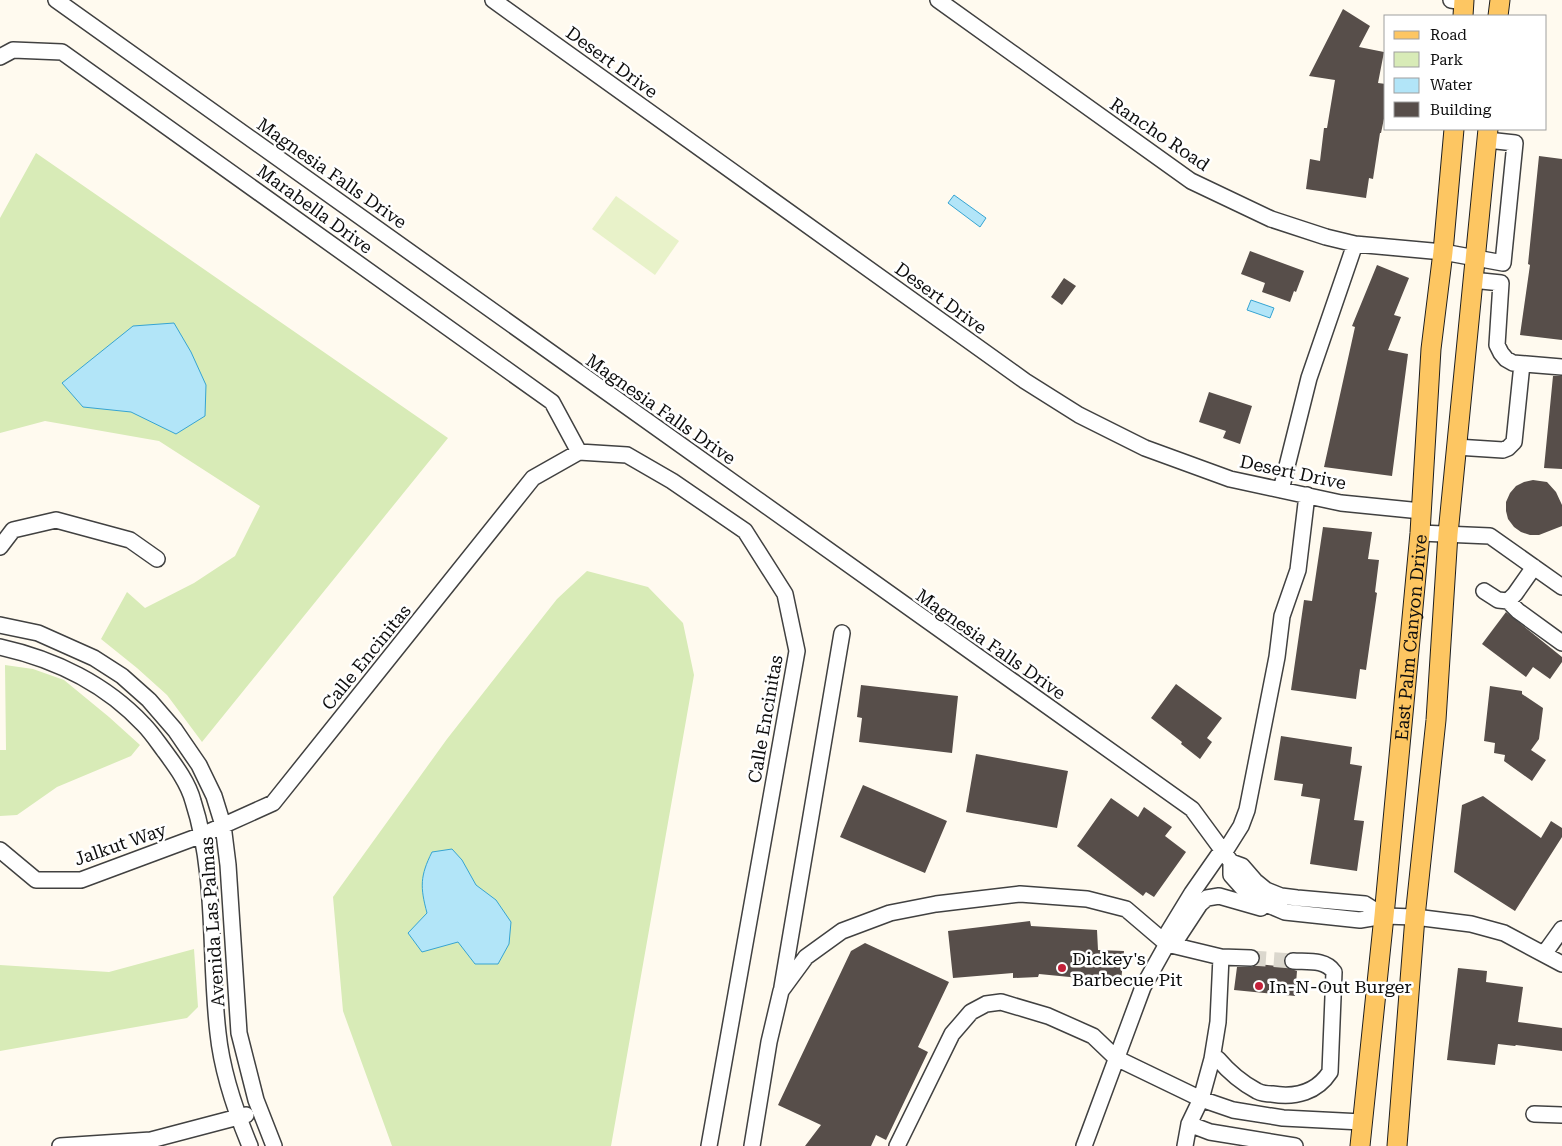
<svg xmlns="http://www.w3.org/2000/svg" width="1562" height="1146" viewBox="0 0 1562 1146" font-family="'Roboto Serif',serif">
<rect width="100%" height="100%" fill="#fffaef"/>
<path fill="#d8ebb7" d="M36,153l412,285 -246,304 -35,-47 -30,-27 -36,-29 26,-47 18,16 49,-25 41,-27 25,-50 -101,-65 -114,-20 -45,12v-215z
M587,571l61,16 35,36 11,52 -83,471h-219l-49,-135 -10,-114 114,-158 110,-140z
M5,665l28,4 31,11 45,37 31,28 -9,11 -74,31 -40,28 -17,1v-66h6z
M194,949l4,58 -11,11 -187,33v-86l109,7z"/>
<path fill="#e8f2c9" d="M616,196l63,45 -24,34 -63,-46z"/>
<path fill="#b2e5f8" stroke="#36a4d2" d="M954,195l32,23 -6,9 -32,-24z
M1251,300l23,8 -4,10 -23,-8z
M174,323l17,29 15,33 -1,31 -29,18 -45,-22 -48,-5 -21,-24 71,-57z
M452,849l10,11 14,25 20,15 15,22 -2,22 -11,20h-23l-17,-22 -36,10 -14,-19 19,-20c-7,-26 -7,-37 5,-61z"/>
<path fill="#574e4a" d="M1343,9l27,17 -11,21 25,5 -6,31 8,1v25l-5,24h-1l-7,46 -4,-1 -3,20 -60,-9 4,-30 10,2 4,-33h3l8,-48 -26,-4z
M1539,156l23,3v181l-42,-5 10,-70 -2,-1z
M1250,251l54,20 -8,21 -2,-1 -4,11 -28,-10 3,-9 -24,-9z
M1377,265l32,13 -15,37 7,2 -13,33 20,4 -16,122 -68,-9 31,-140 -3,-1z
M1064,278l12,8 -14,19 -11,-8z
M1553,376h9v93l-18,-1z
M1209,392l43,14 -12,38 -17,-6 3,-7 -27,-9z
M1533,480l14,2 9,10 6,13v21l-23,9h-9l-9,-3 -7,-5 -6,-8 -2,-8v-9l4,-9 6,-7 8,-4z
M1323,527l49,5 -4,27 11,1 -4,32 2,1 -11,77 -6,-1 -4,30 -65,-9 13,-90 8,1z
M1506,612l56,45v5l-12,17 -17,-12 -7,10 -44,-33z
M1176,684l46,34 -15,20 5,4 -12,17 -19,-15 1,-2 -31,-24z
M861,685l97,11 -6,57 -93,-11 3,-24 -5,-1z
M1490,686l32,5v3l21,14 -4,31 -8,11 15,10 -14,21 -28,-20 1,-6 -11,-2 1,-10 -11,-2z
M1281,736l71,11 -2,17 12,2 -8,54 10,1 -7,50 -47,-7 10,-65 -19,-3 2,-12 -29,-4z
M976,754l92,17 -11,57 -91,-16z
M863,785l84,36 -22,52 -85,-36z
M1483,796l58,42 10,-17 11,7v9l-47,74 -61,-39 8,-67z
M1111,798l27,19 6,-10 28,20 -7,9 21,16 -32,45 -8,-5 -3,4 -66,-50z
M1030,921l1,5 66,4 1,20 26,1 -3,31 -82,-8 -1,3 -25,1v-5l-60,5 -5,-47z
M865,943l84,39 -31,65 10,5 -42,88 -10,-5 -5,11h-66l16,-21 -43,-20 73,-154z
M1258,964l28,3 11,4 -2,25 -61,-6 3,-23h14z
M1458,968l29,3 -1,11 37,5 -5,35 44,6v23l-46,-6 -1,1 -17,-2 -3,21 -48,-5z"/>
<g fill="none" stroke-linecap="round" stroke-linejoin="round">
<path stroke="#dbd7cd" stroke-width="15" stroke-dasharray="15 8" stroke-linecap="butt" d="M1251,958l42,3"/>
<defs>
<path id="minor" d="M56,0l1136,809 39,53 11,4 13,15 11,9 15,6 16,2 68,6 19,12
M493,0l532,381 54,34 66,33 85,31 111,24 80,8
M938,0l253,181 80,38 55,18 29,7 88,8 60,11 12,-120 -28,-3
M1451,0l13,2
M0,57l13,-7 49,2 490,350 27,50
M1472,280l29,3 -4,62 4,8 5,6 7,4 49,4
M1456,447l47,3 5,-2 6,-6 8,-78
M1281,490l28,-112 46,-134
M1420,533l70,3 72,51
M0,547l13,-17 43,-10 74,20 27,19
M1484,591l14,9 10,1 7,-7 19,-27
M1508,601l10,10 44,32
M0,625l38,8 56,25 28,18 27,24 26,30 24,35 15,31 9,29 5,40 11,168 17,67 18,46
M0,647c54,12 106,37 144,78 7,7 13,16 19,24 11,15 25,33 30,52 24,74 16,156 25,232 4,39 17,77 32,113
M0,850l36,30h45l121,-45 71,-32 260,-325 46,-26 48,3 45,26 73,50 40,63 12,57 -88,495
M1224,853l17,-27 6,-16 30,-153 5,-41 16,-46 9,-75
M1231,862v13l16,18 12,8 26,11 75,8 24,-4 31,1 56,7 33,9 58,31
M1167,944l10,-5 23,-35 7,-6 12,-2 42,12
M1544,954l18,-25
M1221,957l30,1
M782,987l60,-354
M1218,1059c11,13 24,24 39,32 4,2 10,3 15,3 24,4 45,-2 58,-22l4,-100c-9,-13 -27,-10 -41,-11
M1534,1114l28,1
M1189,1124l21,8 85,14
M60,1146l91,-6 95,-25
M752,1146l17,-104 12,-51 25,-34 36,-26 48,-18 46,-9 84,-10 67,5 39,10 41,35 54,13 -3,65 -6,37 -11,40 -12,25 -4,22
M897,1146l55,-112 19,-22 15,-8 15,-2 47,14 45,20 23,22 85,41 32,11 50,8 79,4
M1084,1146l59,-159 24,-43v-10l25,-41 30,-43"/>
<g id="major">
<path d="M1463,16l1,-16"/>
<path d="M1498,16l2,-16"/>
<path id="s1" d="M1360,1146l24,-230 36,-383 11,-184 12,-97 11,-123"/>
<path d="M1397,1146l18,-229 21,-197 12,-186 40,-405"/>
</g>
</defs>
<use href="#minor" stroke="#414141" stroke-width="18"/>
<use href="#major" stroke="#1f1f1f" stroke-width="21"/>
<use href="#minor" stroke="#fff" stroke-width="15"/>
<use href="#major" stroke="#fdc662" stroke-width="19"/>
</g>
<g fill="#c3213a" stroke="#fff" stroke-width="2">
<circle cx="1062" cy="968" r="5"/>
<circle cx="1259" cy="986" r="5"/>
</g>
<g text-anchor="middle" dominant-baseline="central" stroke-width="5" stroke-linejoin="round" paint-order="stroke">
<g font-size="18" fill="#0e0e0e" stroke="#fff">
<text transform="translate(612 62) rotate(36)">Desert Drive</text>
<text transform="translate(1160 134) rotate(34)">Rancho Road</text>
<text transform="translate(332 173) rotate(35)">Magnesia Falls Drive</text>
<text transform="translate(315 209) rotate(36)">Marabella Drive</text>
<text transform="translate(941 298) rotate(36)">Desert Drive</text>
<text transform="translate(661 409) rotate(35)">Magnesia Falls Drive</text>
<text transform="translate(1293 472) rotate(12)">Desert Drive</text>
<text stroke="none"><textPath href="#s1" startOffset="511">East Palm Canyon Drive</textPath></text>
<text transform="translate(991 644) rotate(35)">Magnesia Falls Drive</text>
<text transform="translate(366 657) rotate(-51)">Calle Encinitas</text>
<text transform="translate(765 719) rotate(-80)">Calle Encinitas</text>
<text transform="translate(120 844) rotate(-19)">Jalkut Way</text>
<text transform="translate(212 922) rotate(-94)">Avenida Las Palmas</text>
</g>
<g font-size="18" fill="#0e0e0e" stroke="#fff" text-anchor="start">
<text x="1072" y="958">Dickey's<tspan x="1072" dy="21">Barbecue Pit</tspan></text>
<text x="1269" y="986">In-N-Out Burger</text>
</g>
</g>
<rect x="1384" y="15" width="162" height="115" fill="#ffffff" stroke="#9f9f9f"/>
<rect x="1394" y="31" width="25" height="8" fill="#fdc662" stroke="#9f9f9f"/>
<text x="1430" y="40" font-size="15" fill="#0e0e0e">Road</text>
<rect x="1394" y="52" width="25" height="15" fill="#d8ebb7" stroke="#9f9f9f"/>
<text x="1430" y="65" font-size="15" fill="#0e0e0e">Park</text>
<rect x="1394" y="78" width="25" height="15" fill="#b2e5f8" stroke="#9f9f9f"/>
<text x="1430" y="90" font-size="15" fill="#0e0e0e">Water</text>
<rect x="1394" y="102" width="25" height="15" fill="#574e4a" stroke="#9f9f9f"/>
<text x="1430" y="115" font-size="15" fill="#0e0e0e">Building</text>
</svg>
